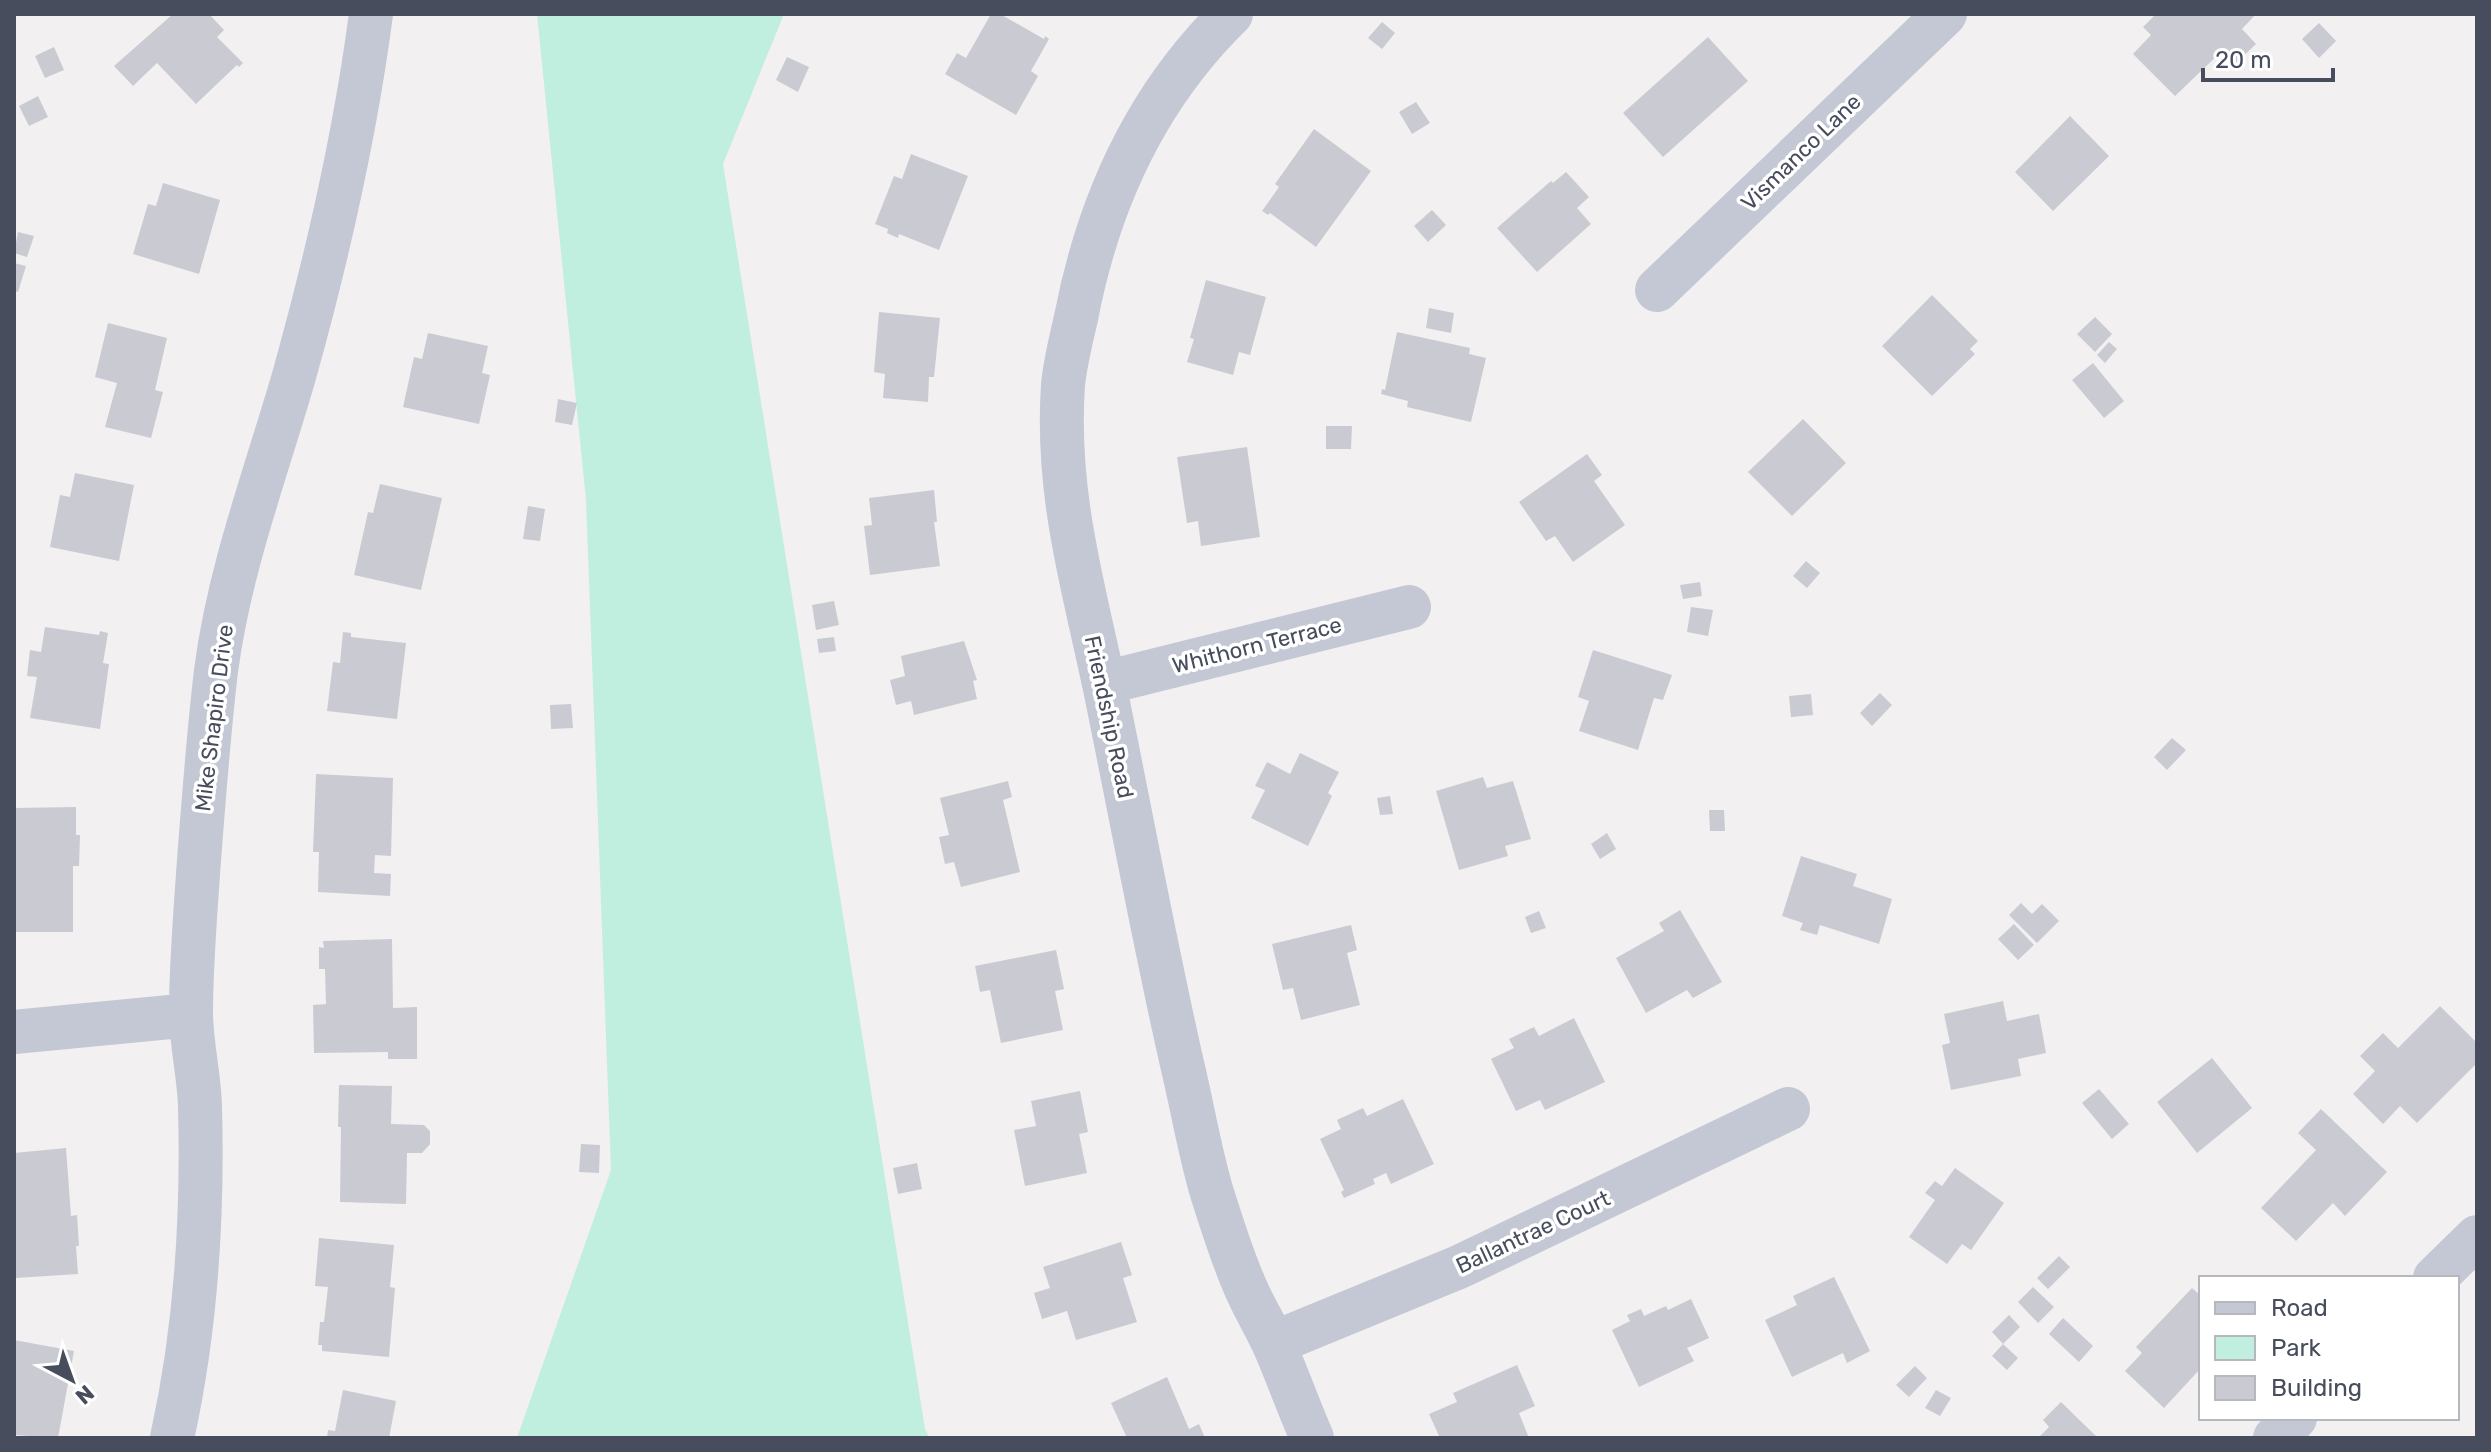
<svg xmlns="http://www.w3.org/2000/svg" width="2491" height="1452" viewBox="0 0 2491 1452" font-family="Rubik,sans-serif">
<rect width="100%" height="100%" fill="#f2f0f0"/>
<path fill="#c0eedf" d="M537,14h247l-61,150 202,1265 5,9h-413l94,-268 -25,-670z"/>
<path fill="#cacbd2" d="M173,14h36l15,16 -7,7 26,26 -4,4 -2,-2 -41,39 -39,-41 -24,23 -19,-20z
M991,14h9l44,25 1,-3 4,3 -18,32 7,5 -22,39 -71,-41 12,-21 9,5z
M2156,14h100l-14,15 14,15 -20,19 -13,-13 -48,46 -42,-42 18,-19 -8,-8z
M1382,22l13,11 -13,16 -14,-11z
M2319,23l17,18 -17,17 -17,-19z
M1708,37l40,44 -85,76 -40,-44z
M54,47l10,23 -19,8 -10,-22z
M787,57l22,10 -11,25 -22,-12z
M38,96l10,21 -19,9 -10,-20z
M1416,102l14,21 -18,11 -13,-22z
M2070,116l39,40 -56,55 -38,-39z
M1314,129l57,42 -55,76 -46,-34 -2,2 -6,-4 17,-24 -4,-3z
M911,154l57,22 -29,74 -40,-16 -1,4 -11,-5 1,-4 -13,-5 19,-48 8,3z
M1566,172l23,25 -12,11 14,16 -54,48 -40,-44 54,-47 2,2z
M163,183l57,17 -21,74 -66,-20 15,-50 8,2z
M1432,210l14,15 -18,17 -14,-16z
M18,232l16,4 -7,21 -13,-4z
M14,263l12,3 -8,26 -4,-1z
M1206,280l60,17 -16,58 -11,-3 -6,23 -46,-13 7,-23 -4,-1z
M1932,295l46,46 -8,8 5,5 -43,42 -50,-50z
M1429,308l25,5 -3,20 -25,-5z
M879,312l61,6 -6,59h-5l-1,25 -45,-4 2,-24 -11,-2z
M2095,317l17,17 -17,18 -18,-18z
M108,323l59,15 -12,52 8,2 -12,46 -46,-11 12,-44 -22,-6z
M1397,332l73,16 -1,6 17,4 -15,64 -64,-15 1,-6 -27,-7 1,-5 3,1z
M428,333l60,13 -6,27 8,2 -11,49 -76,-17 11,-50 8,2z
M2109,342l8,7 -12,14 -8,-8z
M2093,363l31,38 -20,17 -32,-38z
M558,399l19,4 -5,22 -17,-3z
M1803,419l43,44 -54,53 -44,-44z
M1326,426h26l-1,23h-25z
M1247,447l13,90 -59,9 -3,-25 -11,2 -10,-66z
M1587,454l15,21 -8,6 31,44 -52,37 -18,-26 -9,5 -27,-39z
M75,473l59,12 -15,76 -69,-14 10,-52 10,2z
M380,484l62,14 -21,92 -67,-15 14,-63 5,1z
M934,490l3,32h-3l6,44 -70,9 -6,-49 8,-1 -3,-27z
M528,506l17,3 -5,32 -17,-2z
M1806,561l14,12 -13,15 -14,-12z
M1700,582l2,14 -19,3 -3,-14z
M834,601l5,24 -23,5 -4,-25z
M1691,607l22,3 -5,26 -21,-4z
M45,627l54,8 1,-4 8,2 -5,30 6,1 -9,65 -70,-11 7,-41 -10,-1 3,-26 11,2z
M343,632l8,1v4l55,6 -9,76 -70,-8 6,-49 7,1z
M834,637l2,14 -17,2 -2,-14z
M964,641l13,39 -4,1 4,18 -63,16 -3,-14 -15,4 -6,-25 15,-4 -4,-20z
M1593,650l79,25 -9,25 -9,-2 -16,52 -59,-19 10,-30 -11,-4z
M1880,693l12,12 -20,21 -12,-13z
M1811,694l2,21 -22,2 -2,-21z
M571,704l2,24 -22,1 -1,-24z
M2172,738l14,12 -19,20 -13,-13z
M1300,753l39,19 -11,21 4,3 -24,50 -57,-28 14,-28 -10,-4 12,-24 23,12z
M316,774l77,4 -2,78 -16,-1 -1,18 17,1 -1,22 -72,-4 1,-40h-6z
M1483,777l4,11 26,-7 18,58 -26,7 3,10 -49,14 -23,-79z
M1008,781l4,16 -9,3 17,72 -59,15 -7,-25 -9,2 -6,-27 10,-2 -9,-37z
M1390,796l3,18 -13,1 -3,-17z
M76,807v28h4l-1,31h-6v66h-58v-124z
M1709,810h15l1,21h-15z
M1607,833l9,16 -16,10 -9,-15z
M1801,856l56,18 -4,12 39,13 -13,45 -59,-19 -3,10 -17,-5 3,-7 -21,-7z
M2021,903l11,11 10,-10 17,17 -22,22 -28,-28z
M1680,910l42,72 -29,16 -6,-8 -41,23 -30,-55 48,-27 -5,-8z
M1539,911l7,17 -15,5 -6,-16z
M2014,924l20,21 -16,15 -20,-21z
M1351,925l6,25 -10,3 13,52 -59,15 -8,-32 -10,2 -11,-46z
M392,939l1,69 24,-1v52h-29v-7l-74,1 -1,-48 13,-1 -1,-35h-6v-22l5,1 -1,-7z
M1056,950l8,39 -9,2 8,39 -62,13 -11,-53 -10,2 -5,-26z
M2003,1001l4,20 32,-7 7,39 -28,6 3,17 -70,14 -9,-45 8,-2 -6,-29z
M2440,1006l37,37v20l-60,60 -17,-17 -17,18 -30,-30 22,-23 -15,-15 23,-23 15,15z
M1574,1018l31,64 -60,28 -5,-10 -24,11 -25,-52 23,-11 -5,-9 25,-12 5,9z
M2212,1058l40,50 -55,45 -40,-51z
M339,1085l53,1 -1,38 33,1 6,6v13l-8,9h-15l-1,51 -66,-2 1,-75h-3z
M2099,1089l30,35 -17,15 -30,-36z
M1080,1091l8,41 -9,2 8,39 -62,13 -11,-56 22,-4 -5,-25z
M1403,1099l31,65 -43,20 -5,-11 -13,6 2,5 -31,14 -3,-6 3,-2 -24,-51 21,-10 -4,-9 26,-12 4,8z
M2321,1109l66,63 -42,44 -12,-13 -37,38 -35,-33 55,-58 -18,-17z
M581,1144l19,1 -1,28 -20,-1z
M66,1148l5,68 6,-1 2,31h-3l2,28 -62,4 -2,-125z
M917,1163l5,26 -24,5 -5,-26z
M1955,1168l49,35 -33,47 -9,-6 -15,20 -38,-27 26,-37 -10,-7 10,-12 7,5z
M319,1238l75,7 -4,42 5,1 -6,69 -67,-6v-6h-4l2,-23h4l4,-35 -13,-1z
M1121,1242l11,33 -9,3 14,44 -61,18 -9,-29 -25,8 -8,-26 16,-5 -7,-21z
M2059,1256l11,11 -22,22 -11,-11z
M1834,1277l36,74 -23,12 -4,-10 -51,24 -27,-57 32,-15 -4,-9z
M2033,1287l21,20 -16,16 -20,-21z
M2192,1288l9,8v72l-37,40 -39,-37 17,-18 -6,-6z
M1691,1299l18,39 -22,10 7,13 -55,26 -27,-57 18,-9 -3,-6 14,-6 3,7 22,-10 2,4z
M2009,1315l11,12 -17,17 -11,-12z
M2063,1318l30,28 -14,16 -30,-28z
M14,1340l60,11 -16,87 -44,-3z
M2003,1344l15,14 -11,12 -15,-14z
M1517,1365l18,41 -16,7 10,25h-89l-11,-24 28,-12 -4,-9z
M1915,1366l12,12 -18,19 -13,-12z
M1167,1377l22,52 10,-5 6,14h-78l-16,-35z
M343,1390l53,11 -7,37h-62l1,-8 7,1z
M1936,1390l15,8 -11,18 -15,-8z
M2061,1402l37,36h-60l11,-11 -6,-7z"/>
<g fill="none" stroke-linecap="round" stroke-linejoin="round">
<path stroke="#c4c8d4" stroke-width="44" d="M1231,14c-85,83 -133,189 -155,304 -5,22 -11,45 -13,67 -8,118 25,215 47,328 24,118 46,237 73,355 10,42 17,85 29,125 11,34 21,68 36,100 8,18 19,35 27,54 13,30 24,61 37,91
M1657,290l288,-276
M1104,683l305,-76
M14,1032l177,-17
M2435,1278l42,-41
M1274,1343l185,-76 329,-158
M172,1438c24,-108 31,-222 28,-332 -1,-32 -9,-63 -9,-94 0,-46 4,-93 7,-138 5,-68 10,-135 18,-203 13,-101 50,-198 78,-295 33,-118 61,-240 77,-362
M2275,1438l20,-20"/>
</g>
<g text-anchor="middle" dominant-baseline="central" stroke-width="7" stroke-linejoin="round" paint-order="stroke">
<g font-size="22" fill="#484d5d" stroke="#fff">
<text transform="translate(1801 152) rotate(-44)">Vismanco Lane</text>
<text transform="translate(1257 645) rotate(-14)">Whithorn Terrace</text>
<text transform="translate(1109 717) rotate(78)">Friendship Road</text>
<text transform="translate(214 718) rotate(-83)">Mike Shapiro Drive</text>
<text transform="translate(1533 1232) rotate(-25)">Ballantrae Court</text>
</g>
</g>
<rect width="2491" height="1452" fill="none" stroke="#484d5d" stroke-width="32"/>
<rect x="2199" y="1276" width="260" height="144" fill="#ffffff" stroke="#b6b8be" stroke-width="2"/>
<rect x="2215" y="1302" width="40" height="12" fill="#c4c8d4" stroke="#b6b8be" stroke-width="2"/>
<text x="2271" y="1316" font-size="24" fill="#484d5d">Road</text>
<rect x="2215" y="1336" width="40" height="24" fill="#c0eedf" stroke="#b6b8be" stroke-width="2"/>
<text x="2271" y="1356" font-size="24" fill="#484d5d">Park</text>
<rect x="2215" y="1376" width="40" height="24" fill="#cacbd2" stroke="#b6b8be" stroke-width="2"/>
<text x="2271" y="1396" font-size="24" fill="#484d5d">Building</text>
<g transform="translate(72 1380) rotate(139)" stroke="#ffffff" stroke-width="6" paint-order="stroke">
<path d="M0-6L14 30L0 20L-14 30Z" fill="#484d5d"/>
<text y="-12" font-size="22" font-weight="bold" text-anchor="middle" fill="#484d5d">N</text>
</g>
<path d="M2203 68v12h130v-12" fill="none" stroke="#484d5d" stroke-width="4"/>
<text x="2215" y="68" font-size="24" fill="#484d5d" stroke="#ffffff" stroke-width="6" paint-order="stroke">20 m</text>
</svg>
